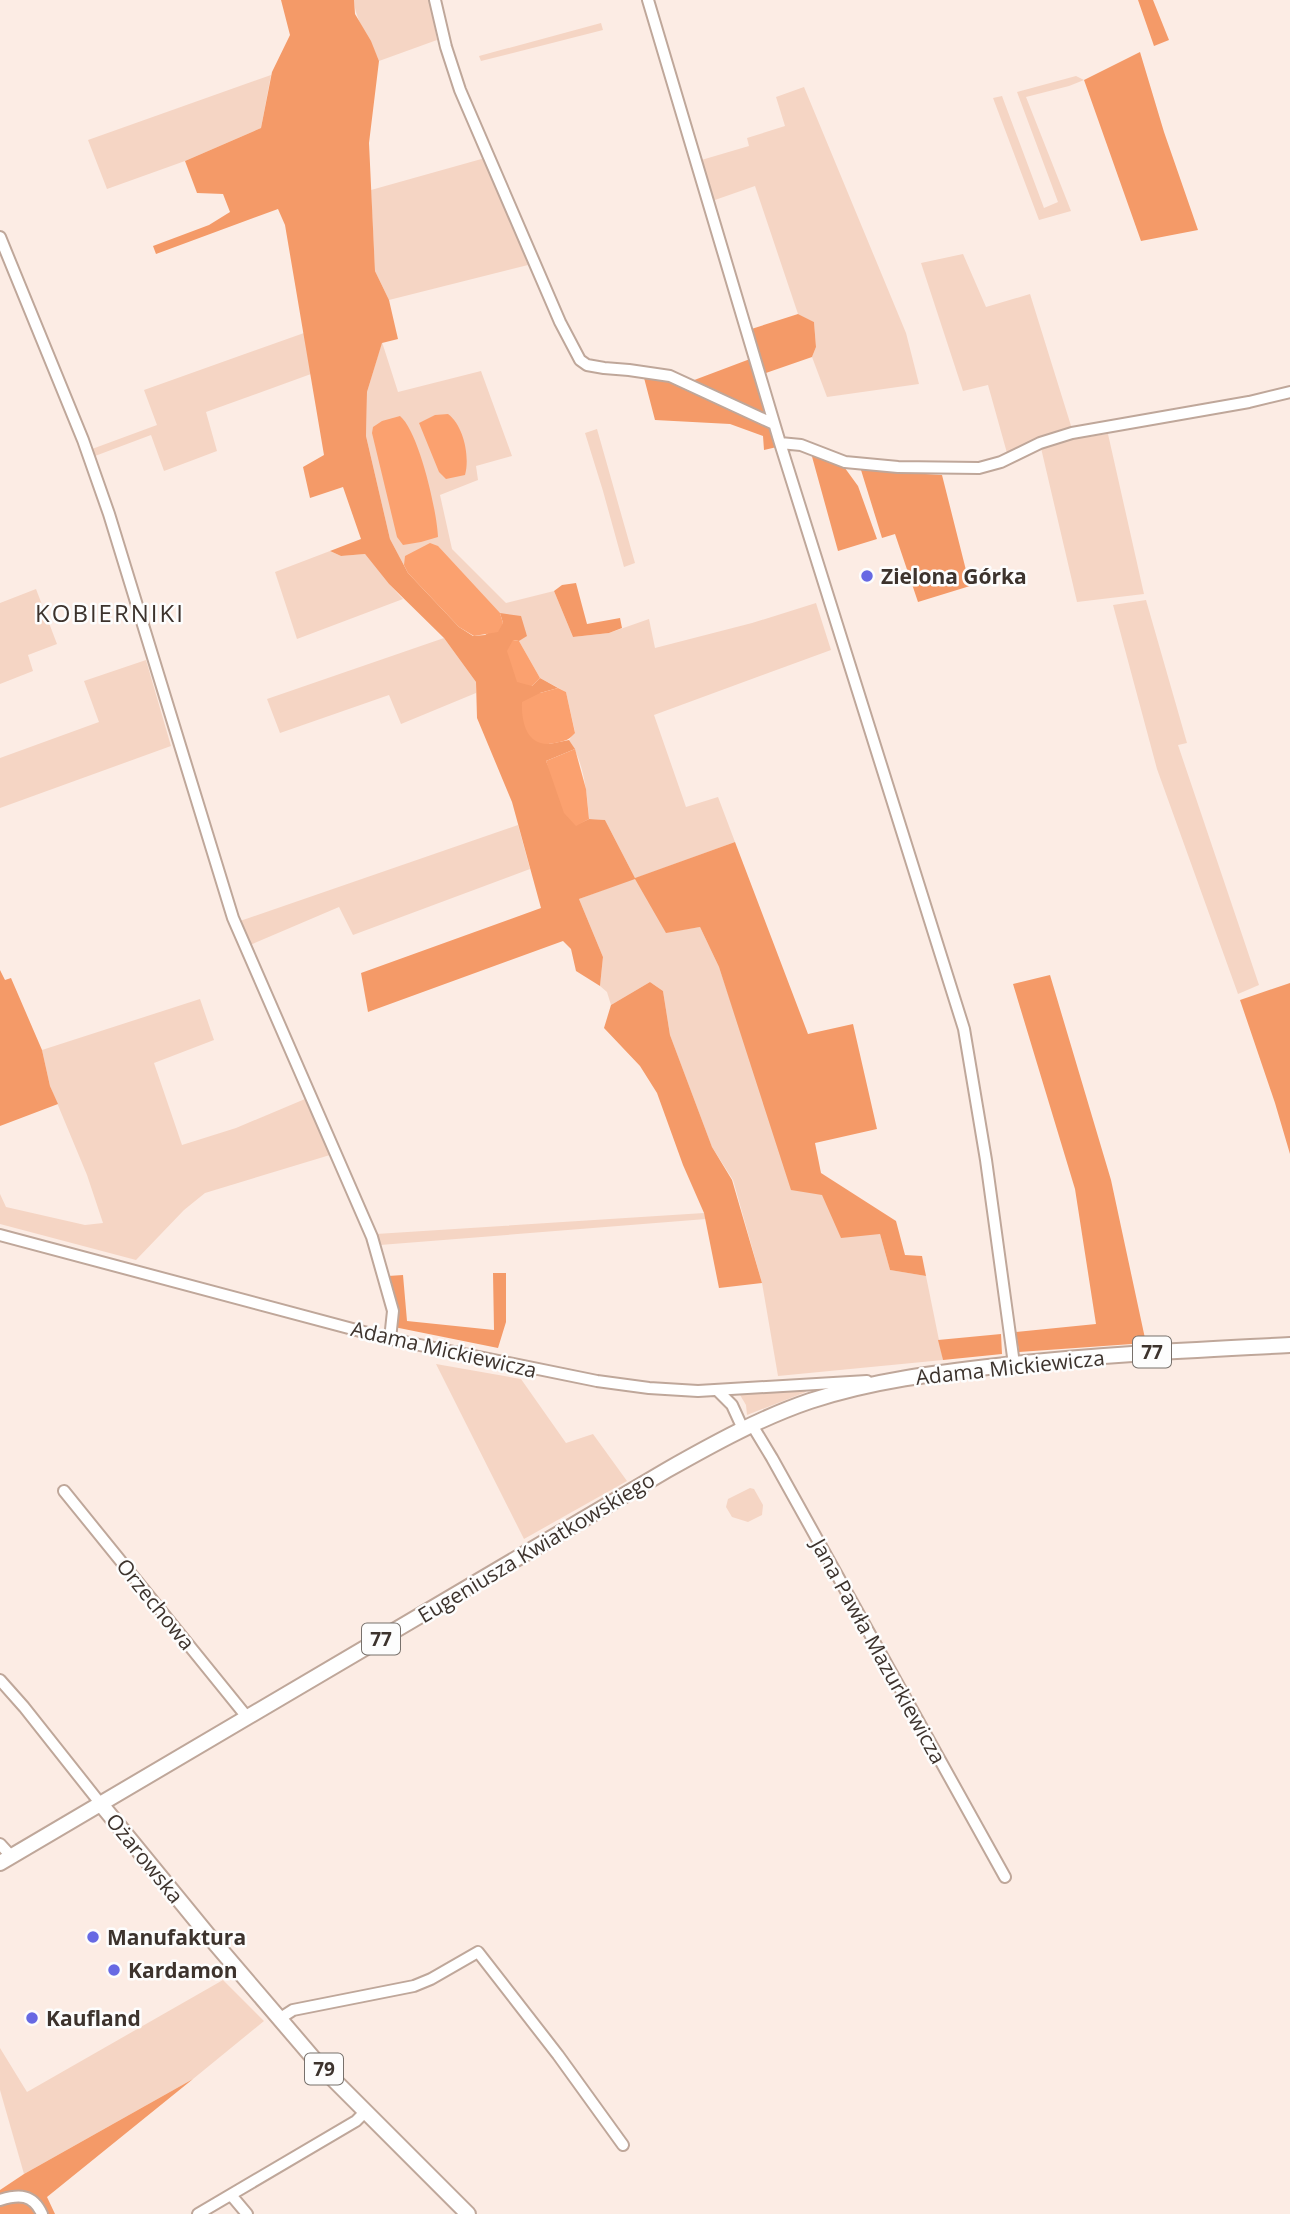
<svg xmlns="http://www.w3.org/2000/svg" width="1290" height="2214" viewBox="0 0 1290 2214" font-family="'Open Sans',sans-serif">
<rect width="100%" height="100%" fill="#fcece4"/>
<path fill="#f5d5c4" d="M354,0h76l7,40 -58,21c-8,-21 -24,-39 -25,-61z
M601,23l2,7 -122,31 -2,-5z
M271,75l-10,53 -76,33 -78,28 -19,-49z
M1076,76l8,4 -15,6 -43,11 45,114 -32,9 -46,-122 9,-2 42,112 14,-6 -41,-110z
M804,87l102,246 13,51 -92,13 -15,-40 4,-10 -2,-25 -16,-8 -43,-128 -43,15 -14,-40 51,-15 -2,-8 38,-12 -9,-29z
M485,158l43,107 -139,35 -14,-29 -4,-81z
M963,254l23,53 44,-13 42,135 -37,12 -28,12 -19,-68 -25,6 -42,-128z
M304,333l7,41 -105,38 11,39 -53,20 -13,-36 -56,21 -3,-7 65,-24 -13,-35z
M382,342l16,50 83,-21 31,85 -36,10 2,14 -38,15 12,54 54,54 48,-12 19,46 36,-4 40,-14 6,29 97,-25 64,-20 15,47 -177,65 32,92 32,-10 17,45 -99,36 30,54 34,-5 19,40 27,80 76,148 58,39 10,36 36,6 17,84 -165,16 -16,-93 -29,-103 -21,-33 -42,-112 -7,-44 -13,-9 -39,23 -4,-13 -7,-6 3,-29 -24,-58 56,-21 -30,-58 -16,-1c-2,-26 -5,-57 -20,-79l6,-8 -9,-40 -26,-14 -21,-37 8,-6 -27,-21 -92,-41 -18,-34 -24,-103 1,-44z
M597,429l38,134 -11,4 -21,-76 -18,-58z
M1108,434l36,160 -67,8 -36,-154 31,-9z
M330,551l11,5 24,-2 24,30 14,15 -106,40 -22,-67z
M36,589l21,55 -29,11 5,16 -33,13v-81z
M1146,600l41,143 -9,2 81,240 -21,9 -81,-225 -44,-164z
M444,638l32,44v11l-75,31 -12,-29 -109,38 -13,-34z
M146,660l25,86 -171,62v-50l99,-36 -15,-41z
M518,825l12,44 -177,66 -14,-28 -89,38 -10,-24z
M200,999l14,41 -60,23 28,82 54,-17 69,-29 25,56 -125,38 -21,17 -48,50 -136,-36v-30l6,13 79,18 18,-2 -16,-48 -37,-89 -8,-36z
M704,1213l2,6 -326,26 -4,-11z
M436,1364l85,15 45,64 27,-9 34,47 -103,58z
M806,1390v2l-59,23 -1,-10 -6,-10z
M750,1488l4,1 9,16 -1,10 -14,7 -16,-5 -6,-10 2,-8z
M223,1980l41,41 -71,58 -169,95 -24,-84v-42l27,44z"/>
<path fill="#f49a68" d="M281,0h73l1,14 16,27 8,20 -10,82 6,128 14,29 9,39 -16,4 -15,49 -1,44 24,103 18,34 51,54 14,9 12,-1 18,-12 -3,-10 21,3 6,20 -8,5 -6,-1 19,46 8,-8 18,10 -18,5 9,51 20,-4 6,9 -29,12 30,64 13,-6 16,1 30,58 100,-36 73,192 45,-10 24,105 -62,14 6,30 75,48 9,34 17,1 4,20 -36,-6 -10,-36 -39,4 -19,-43 -31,-5 -72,-223 -19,-40 -34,6 -31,-54 -56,20 24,58 -3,29 -24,-15 -5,-22 -8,-8 -195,71 -7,-39 180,-65 -29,-106 -35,-84 -1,-36 -32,-44 -55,-54 -24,-30 -24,2 -11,-5 31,-12 -18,-52 -33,11 -7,-31 21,-12 -39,-230 -7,-16 -122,45 -3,-8 56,-21 21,-13 -7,-18 -26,-1 -12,-32 76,-33 11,-56 18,-37z
M1138,0h15l16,40 -15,6z
M1140,52l24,80 34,98 -57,11 -57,-161z
M798,314l16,8 2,25 -4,10 -49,17 5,43 -79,-35 61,-23 -8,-27z
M643,374l25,5 103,47 6,21 -13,3 -1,-14 -33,-12 -75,-4z
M811,453l31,11 16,22 19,53 -39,12z
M861,470l81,5 28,111 -52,16 -23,-68 -13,4z
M576,583l11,41 33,-6 2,10 -13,5 -36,4 -19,-46 8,-6z
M0,970l5,10 6,-2 31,72 8,36 8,18 -58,22z
M1050,975l61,205 35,163 -127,9 -3,-20 80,-8 -21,-135 -62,-205z
M650,982l13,9 7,44 42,112 20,33 30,103 -43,5 -15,-75 -21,-48 -26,-72 -17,-27 -36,-38 7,-23z
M1290,983v171l-15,-51 -35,-103z
M493,1273h13v49l-8,26 -104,-21 -6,-51 15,-1 4,46 87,9z
M1001,1334l1,20 -59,6 -5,-20z
M193,2079l-146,118 8,17h-55v-24l24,-16z"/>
<path fill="#fba16f" d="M448,414c16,12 22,43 17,61l-19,4 -7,-7 -20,-49 16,-8z
M400,416c19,16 37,95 38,121l-17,5 -18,3 -6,-8 -25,-104 1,-6 9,-6z
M430,543l8,3 62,67 3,10 -5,9 -24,4 -15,-9 -51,-54 -4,-8 1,-9z
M513,640l6,1 21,37 -8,8 -15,-4 -10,-31z
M558,688l8,4 9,41c-6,7 -10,8 -20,10 -27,6 -34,-19 -33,-41l18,-9z
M575,749l11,40 3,30 -13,7 -12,-13 -18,-52z"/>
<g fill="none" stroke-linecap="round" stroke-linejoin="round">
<defs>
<path id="minor" d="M435,0l11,47 14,43 100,232 20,38 7,5 17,3 25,2 41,6 104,48
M648,0l132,443 184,586 22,131 28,204
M0,237l83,203 26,74 124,404 139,319 21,74 -3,28
M780,443l21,2 44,17 53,5 81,1 22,-6 39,-19 32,-10 177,-31 41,-10
M0,1235l390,104 207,42 52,7 49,3 169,-10
M718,1391l14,14 11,24
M752,1425l20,33 233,419
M64,1491l183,226
M0,1680l24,27 76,96
M0,1844l11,12
M279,2019l14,-9 121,-24 17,-7 47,-27 80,103 65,90
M231,2195l16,19
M0,2200c19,-6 33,-6 42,14
M198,2214l158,-93 9,-9"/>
<path id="major" d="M100,1803l108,132 112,131 148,148
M0,1863l667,-393c46,-26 93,-52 143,-69 66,-22 135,-29 204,-37 92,-10 184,-14 276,-19"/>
</defs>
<use href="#minor" stroke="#bfa79a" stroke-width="14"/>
<use href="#major" stroke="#bfa79a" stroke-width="18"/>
<use href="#minor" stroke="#fff" stroke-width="10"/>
<use href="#major" stroke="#fff" stroke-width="14"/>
</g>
<g fill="#6769e3" stroke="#fdfdfd" stroke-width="2.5">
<circle cx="867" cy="576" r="7"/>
<circle cx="93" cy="1937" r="7"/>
<circle cx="114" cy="1970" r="7"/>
<circle cx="32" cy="2018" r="7"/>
</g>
<g text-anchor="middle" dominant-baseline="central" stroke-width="5" stroke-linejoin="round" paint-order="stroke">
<g fill="#fdfdfd" stroke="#77706b" stroke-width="2">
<rect x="1133" y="1336.5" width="38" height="31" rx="5"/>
<rect x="362" y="1623.5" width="38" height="31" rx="5"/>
<rect x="305" y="2053.5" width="38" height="31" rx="5"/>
</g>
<g font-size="19" font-weight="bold" fill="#3d332d">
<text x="1152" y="1352">77</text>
<text x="381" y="1639">77</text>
<text x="324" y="2069">79</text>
</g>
<g font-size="21" font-weight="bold" fill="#3d332d" stroke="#fdfdfd" text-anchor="start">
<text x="881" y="576">Zielona Górka</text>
<text x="107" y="1937">Manufaktura</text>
<text x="128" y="1970">Kardamon</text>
<text x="46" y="2018">Kaufland</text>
</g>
<g font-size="21" fill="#3d332d" stroke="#fdfdfd">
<text transform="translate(444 1349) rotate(13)">Adama Mickiewicza</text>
<text transform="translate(1010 1367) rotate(-6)">Adama Mickiewicza</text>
<text transform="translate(536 1547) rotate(-31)">Eugeniusza Kwiatkowskiego</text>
<text transform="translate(156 1604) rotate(51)">Orzechowa</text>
<text transform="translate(879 1651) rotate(61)">Jana Pawła Mazurkiewicza</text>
<text transform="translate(145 1858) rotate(51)">Ożarowska</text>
</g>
<g font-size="24" letter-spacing="2" fill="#3d332d" stroke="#fdfdfd">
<text x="110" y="612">KOBIERNIKI</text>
</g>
</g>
</svg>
